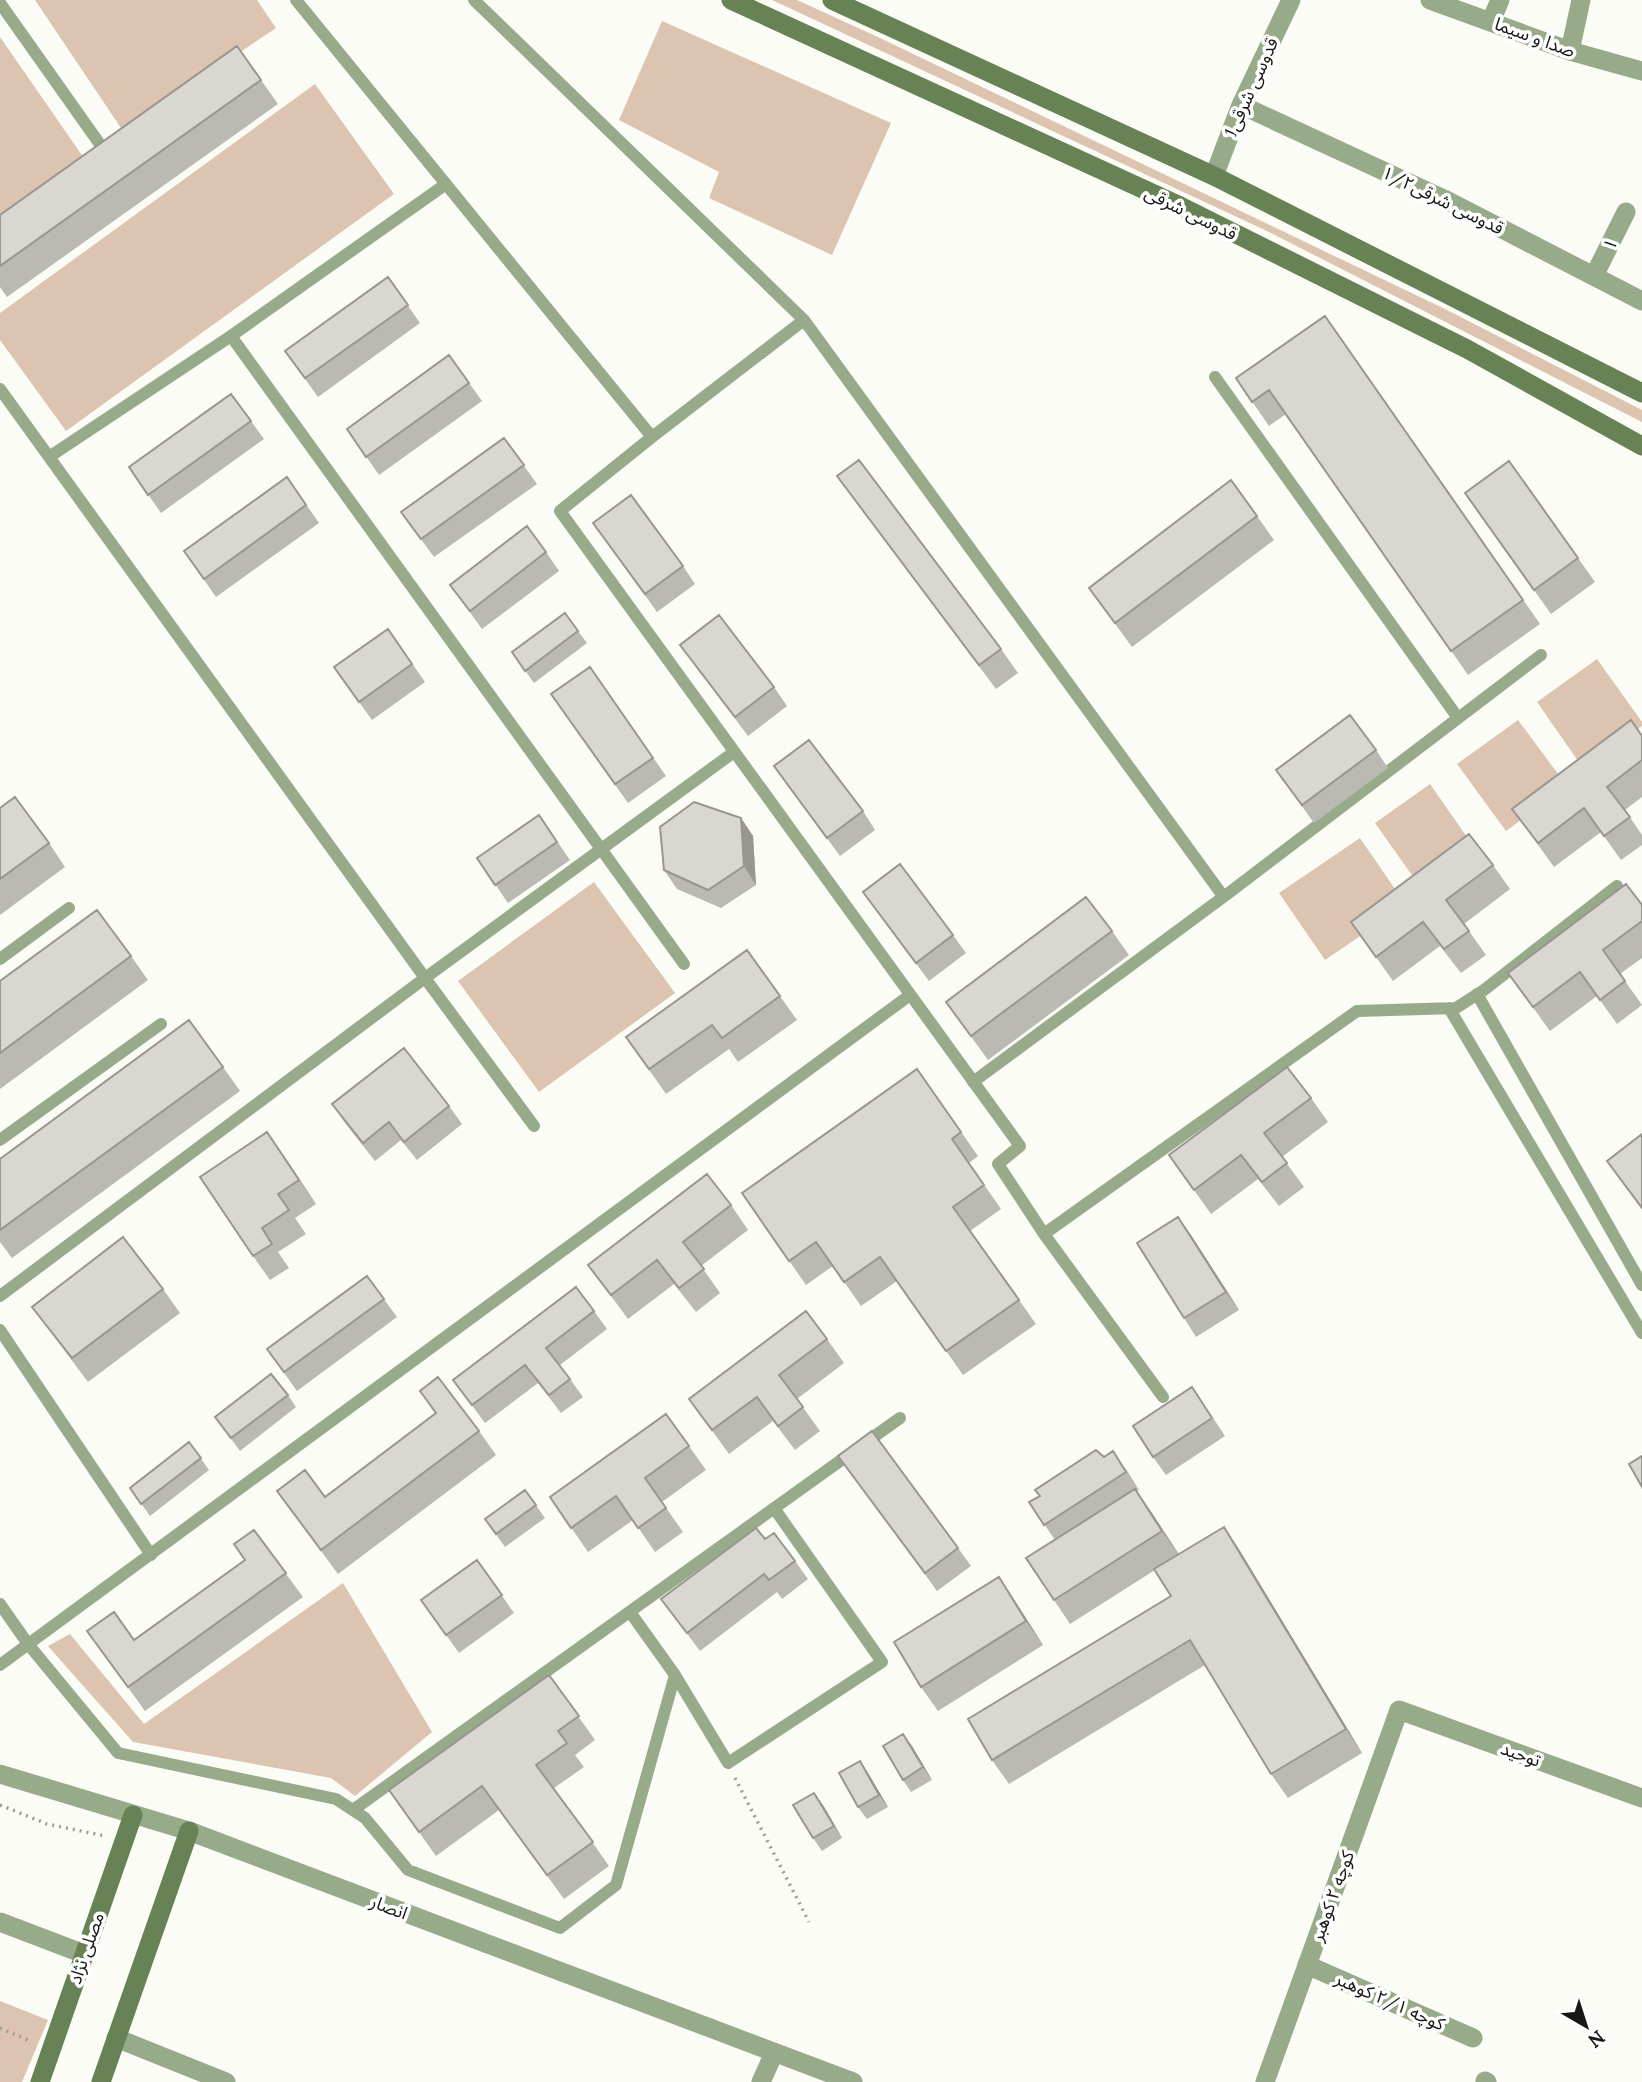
<svg xmlns="http://www.w3.org/2000/svg" width="1642" height="2082" viewBox="0 0 1642 2082" font-family="Lora,'Noto Sans Arabic',serif">
<rect width="100%" height="100%" fill="#fbfcf5"/>
<path fill="#ddc4b0" d="M35,0h222l19,28 -153,103z
M772,0h25l83,38 567,272 195,100v12l-373,-190z
M662,21l229,102 -59,132 -123,-57 10,-26 -100,-52z
M0,37l95,137 -95,66z
M315,84l79,110 -328,237 -66,-91v-27z
M1597,659l45,63v4l-59,42 -46,-66z
M1518,720l49,66 -61,45 -49,-67z
M1430,784l46,66 -55,38 -46,-65z
M1360,838l46,67 -81,55 -46,-67z
M594,882l81,111 -136,99 -81,-111z
M343,1583l89,149 -77,64 -24,-18 -198,-36 -85,-96 22,-12 74,90z
M0,2001l48,19 -26,62h-22z"/>
<g fill="none" stroke-linecap="round" stroke-linejoin="round">
<path stroke="#9c9d98" stroke-width="3.5" stroke-dasharray="2 5" stroke-linecap="butt" d="M735,1778l74,144
M0,1805l47,19 58,12
M0,2028l32,14"/>
<path stroke="#97aa8a" stroke-width="12" d="M296,0l356,437 -92,74 460,635 -22,18 46,70 119,163
M474,0l330,320
M0,3l104,147
M231,336l215,-152
M1215,377l243,341
M0,389l425,589 -425,318
M652,437l152,-117 419,576
M49,457l182,-121 453,628
M0,959l69,-51
M1477,994l165,291
M1449,1008l193,325
M973,1082l257,-190 311,-237
M534,1126l-109,-148 309,-226
M0,1140l161,-116
M1044,1234l313,-223 99,-3 28,-18 133,-104
M0,1330l151,225
M0,1604l28,40 90,109 218,46 29,19 43,52 152,58 56,-43 59,-210
M630,1612l45,63 53,88 154,-101 -108,-154
M0,1665l910,-670
M353,1810l547,-392"/>
<path stroke="#97aa8a" stroke-width="19" d="M1491,21l9,-21
M1570,51l11,-51
M1241,105l203,94 198,102
M1214,176l27,-71 50,-105
M1594,276l32,-64
M0,1922l84,32
M1307,1965l166,73
M116,2038l110,44
M1485,2081l2,1
M761,2082l13,-29"/>
<path stroke="#97aa8a" stroke-width="19" d="M1430,0l140,51 72,20
M0,1774l189,57 664,251
M1265,2082l134,-372 243,88"/>
<path stroke="#678254" stroke-width="19" d="M731,0l449,206 287,143 175,97
M832,0l382,176 428,217
M40,2082l93,-267
M101,2082l88,-251"/>
</g>
<path fill="#bbb9b4" d="M261,80l17,24 -271,193 -7,-10v-72z
M388,277l32,46 -102,74 -33,-46z
M1325,316l215,308 -72,51 -182,-261 -17,12 -33,-48z
M449,355l33,46 -103,74 -32,-46z
M231,394l33,45 -103,74 -32,-46z
M504,438l33,46 -103,73 -33,-45z
M1509,461l86,121 -44,32 -86,-121z
M837,476l164,173 17,24 -22,16z
M287,477l32,46 -103,74 -32,-46z
M1257,516l17,24 -142,107 -43,-59z
M593,523l90,43 12,18 -38,28z
M546,552l13,19 -77,58 -32,-44z
M388,629l37,53 -53,38 -38,-53z
M578,631l9,12 -53,40 -22,-31z
M680,645l94,42 13,19 -39,30z
M590,667l76,109 -38,27 -77,-109z
M1642,736v61l-17,13 17,25v10l-21,15 -20,-28 -47,35 -42,-58z
M1376,750l12,18 -74,55 -38,-53z
M774,766l89,45 12,19 -35,26z
M0,808l49,35 16,24 -65,48z
M539,815l31,45 -62,43 -31,-45z
M741,818l12,18 3,49 -35,23 -44,-19 -13,-19z
M1493,865l17,24 -46,35 22,31 -25,18 -21,-27 -47,35 -42,-59z
M863,892l90,43 13,18 -37,28z
M1642,905v53l-22,16 22,31 -25,19 -20,-28 -47,35 -42,-58z
M1112,931l17,24 -141,105 -42,-58z
M747,950l50,70 -59,42 -9,-13 -63,45 -40,-57z
M131,956l17,24 -148,109v-108z
M223,1067l17,24 -228,167 -12,-16v-83z
M917,1069l61,87 -9,7 32,46 -31,22 66,93 -73,51 -66,-94 -36,25 -28,-40 -27,19 -64,-92z
M1311,1098l17,24 -46,35 22,30 -25,19 -21,-27 -47,35 -42,-59z
M332,1104l117,2 13,18 -45,36 -16,-20 -26,21 -30,-38z
M267,1132l49,72 -21,14 11,16 -28,18 11,16 -19,12 -17,-24z
M731,1205l17,25 -47,36 19,27 -24,19 -22,-28 -46,35 -40,-54z
M1191,1235l48,75 -43,27 -12,-19z
M367,1276l30,41 -100,74 -30,-42z
M163,1289l17,24 -92,69 -56,-75z
M594,1311l13,18 -47,36 23,32 -22,16 -23,-30 -53,40 -32,-43z
M827,1339l17,24 -47,36 23,32 -25,19 -22,-29 -44,33 -40,-55z
M420,1391l59,40 17,24 -158,119 -61,-83 48,6 110,-84z
M288,1395l8,12 -56,44 -25,-34z
M1205,1406l20,30 -59,39 -13,-18z
M666,1414l40,56 -44,32 21,30 -28,20 -22,-32 -45,32 -38,-55z
M189,1442l20,28 -59,46 -20,-28z
M839,1456l119,92 13,18 -34,25z
M1104,1457l22,12 13,21 -2,1 42,63 45,-27 16,24 122,202 -74,45 -17,-24 -66,-109 -196,119 -17,-24 179,-164 -16,-26 -85,54 -16,-24 1,-60 -26,-38z
M525,1490l20,28 -40,29 -20,-28z
M254,1530l49,67 -158,114 -58,-80 47,9 111,-80z
M765,1539l30,22 13,18 -26,20 -5,-7 -77,59 -39,-52z
M477,1560l37,53 -55,40 -38,-53z
M999,1577l16,24 28,44 -105,66 -17,-24z
M549,1675l46,65 -20,15 9,12 -30,21 55,78 -45,33 -65,-89 -63,46 -47,-66z
M912,1746l20,34 -21,12 -8,-12z
M860,1761l8,12 20,34 -21,12 -9,-12z
M823,1805l19,33 -20,13 -9,-13z"/>
<path fill="#999692" d="M741,818l12,18 3,49 -12,-19z
M267,1132l17,24 32,48 -17,-24z
M1178,1217l13,18 48,75 -13,-18z
M1135,1489l17,24 27,42 -17,-24z
M1224,1527l16,24 122,202 -16,-24z
M999,1577l16,24 28,44 -17,-24z
M903,1734l9,12 20,34 -9,-13z
M860,1761l8,12 20,34 -9,-12z
M814,1793l9,12 19,33 -8,-12z"/>
<path fill="#dad7d1" stroke="#999692" stroke-width="2" d="M237,46l24,34 -261,186v-51z
M388,277l20,28 -103,73 -20,-27z
M1325,316l198,284 -72,51 -182,-261 -17,12 -16,-24z
M449,355l20,28 -103,74 -19,-28z
M231,394l20,27 -103,74 -19,-28z
M504,438l20,27 -103,74 -20,-27z
M859,460l142,189 -22,16 -142,-189z
M1509,461l69,97 -44,32 -69,-97z
M287,477l19,28 -102,74 -20,-28z
M1231,480l26,36 -142,107 -26,-35z
M631,495l52,71 -38,28 -52,-71z
M527,526l19,26 -76,59 -20,-26z
M565,613l13,18 -53,40 -13,-19z
M719,615l55,72 -39,30 -55,-72z
M388,629l24,35 -53,38 -25,-35z
M590,667l63,91 -38,26 -64,-90z
M1350,715l26,35 -74,55 -26,-35z
M1631,720l11,16v24l-35,27 23,30 -26,19 -20,-28 -46,35 -26,-34z
M809,740l54,71 -36,27 -53,-72z
M15,797l34,46 -49,36v-71z
M694,802l47,16 3,48 -36,24 -44,-20 -4,-43z
M539,815l18,27 -62,43 -18,-27z
M1469,834l24,31 -47,35 23,31 -25,18 -21,-27 -47,35 -25,-35z
M900,864l53,71 -37,28 -53,-71z
M1626,884l16,21v16l-39,29 22,31 -25,19 -20,-28 -47,35 -25,-34z
M1086,897l26,34 -141,105 -25,-34z
M97,910l34,46 -131,97v-72z
M747,950l33,46 -58,42 -10,-13 -63,44 -23,-32z
M189,1020l34,47 -223,163v-71z
M404,1048l45,58 -45,36 -15,-20 -26,21 -31,-39z
M1287,1067l24,31 -47,35 23,30 -25,19 -21,-27 -47,35 -25,-35z
M917,1069l44,63 -9,7 32,46 -31,22 66,93 -73,51 -66,-94 -36,25 -28,-40 -27,19 -47,-68z
M267,1132l32,48 -21,14 11,16 -27,18 10,16 -19,12 -53,-79z
M1642,1134v74l-35,-47z
M707,1174l24,31 -48,37 21,27 -25,19 -22,-28 -46,35 -23,-30z
M1178,1217l48,75 -42,26 -47,-75z
M123,1237l40,52 -91,69 -40,-51z
M367,1276l17,23 -100,73 -17,-23z
M576,1287l18,24 -48,37 24,31 -21,16 -24,-30 -53,40 -19,-25z
M806,1311l21,28 -48,36 24,32 -25,19 -21,-29 -45,33 -23,-31z
M271,1374l17,21 -57,43 -16,-21z
M438,1377l41,54 -158,119 -44,-59 28,-21 20,27 111,-84 -16,-22z
M1192,1387l20,31 -59,39 -20,-31z
M666,1414l23,32 -44,32 21,30 -28,20 -22,-32 -45,32 -21,-31z
M872,1431l86,117 -33,25 -87,-117z
M189,1442l12,16 -60,46 -11,-16z
M1096,1450l8,7 9,-6 13,21 -82,53 -15,-23 11,-6 -5,-6z
M1642,1456v31l-13,-23z
M1135,1489l27,42 -108,69 -28,-42z
M525,1490l11,15 -40,29 -11,-15z
M1224,1527l122,202 -75,45 -81,-134 -198,120 -24,-41 203,-123 -17,-27z
M756,1528l9,11 9,-6 21,28 -26,19 -5,-6 -77,59 -26,-34z
M254,1530l32,43 -158,114 -41,-56 27,-19 20,28 111,-80 -11,-16z
M477,1560l25,35 -56,40 -25,-35z
M999,1577l27,44 -105,66 -27,-45z
M549,1675l30,41 -21,15 9,12 -31,22 57,77 -46,33 -65,-89 -63,46 -30,-42z
M903,1734l20,33 -20,13 -20,-34z
M860,1761l19,34 -21,12 -19,-34z
M814,1793l20,33 -21,12 -20,-33z"/>
<g text-anchor="middle" dominant-baseline="central" stroke-width="7" stroke-linejoin="round" paint-order="stroke">
<g font-size="18" fill="#171815" stroke="#fff">
<text transform="translate(1535 37) rotate(20)">صدا و سیما</text>
<text transform="translate(1251 87) rotate(-66)">1قدوسی شرقی</text>
<text transform="translate(1443 200) rotate(26)">قدوسی شرقی۱/۲</text>
<text transform="translate(1191 213) rotate(26)">قدوسی شرقی</text>
<text transform="translate(1610 244) rotate(-64)">۱</text>
<text transform="translate(1521 1754) rotate(20)">توحید</text>
<text transform="translate(1332 1896) rotate(-70)">کوچه ۲ کوهبر</text>
<text transform="translate(389 1907) rotate(21)">انصار</text>
<text transform="translate(86 1948) rotate(-71)">مصلی نژاد</text>
<text transform="translate(1390 2001) rotate(24)">کوچه ۲/۱ کوهبر</text>
</g>
</g>
<g transform="translate(1586 2026) rotate(141)" stroke="#ffffff" stroke-width="5" paint-order="stroke">
<path d="M0-5L12 26L0 18L-12 26Z" fill="#171815"/>
<text y="-10" font-size="19" font-weight="bold" text-anchor="middle" fill="#171815">N</text>
</g>
</svg>
